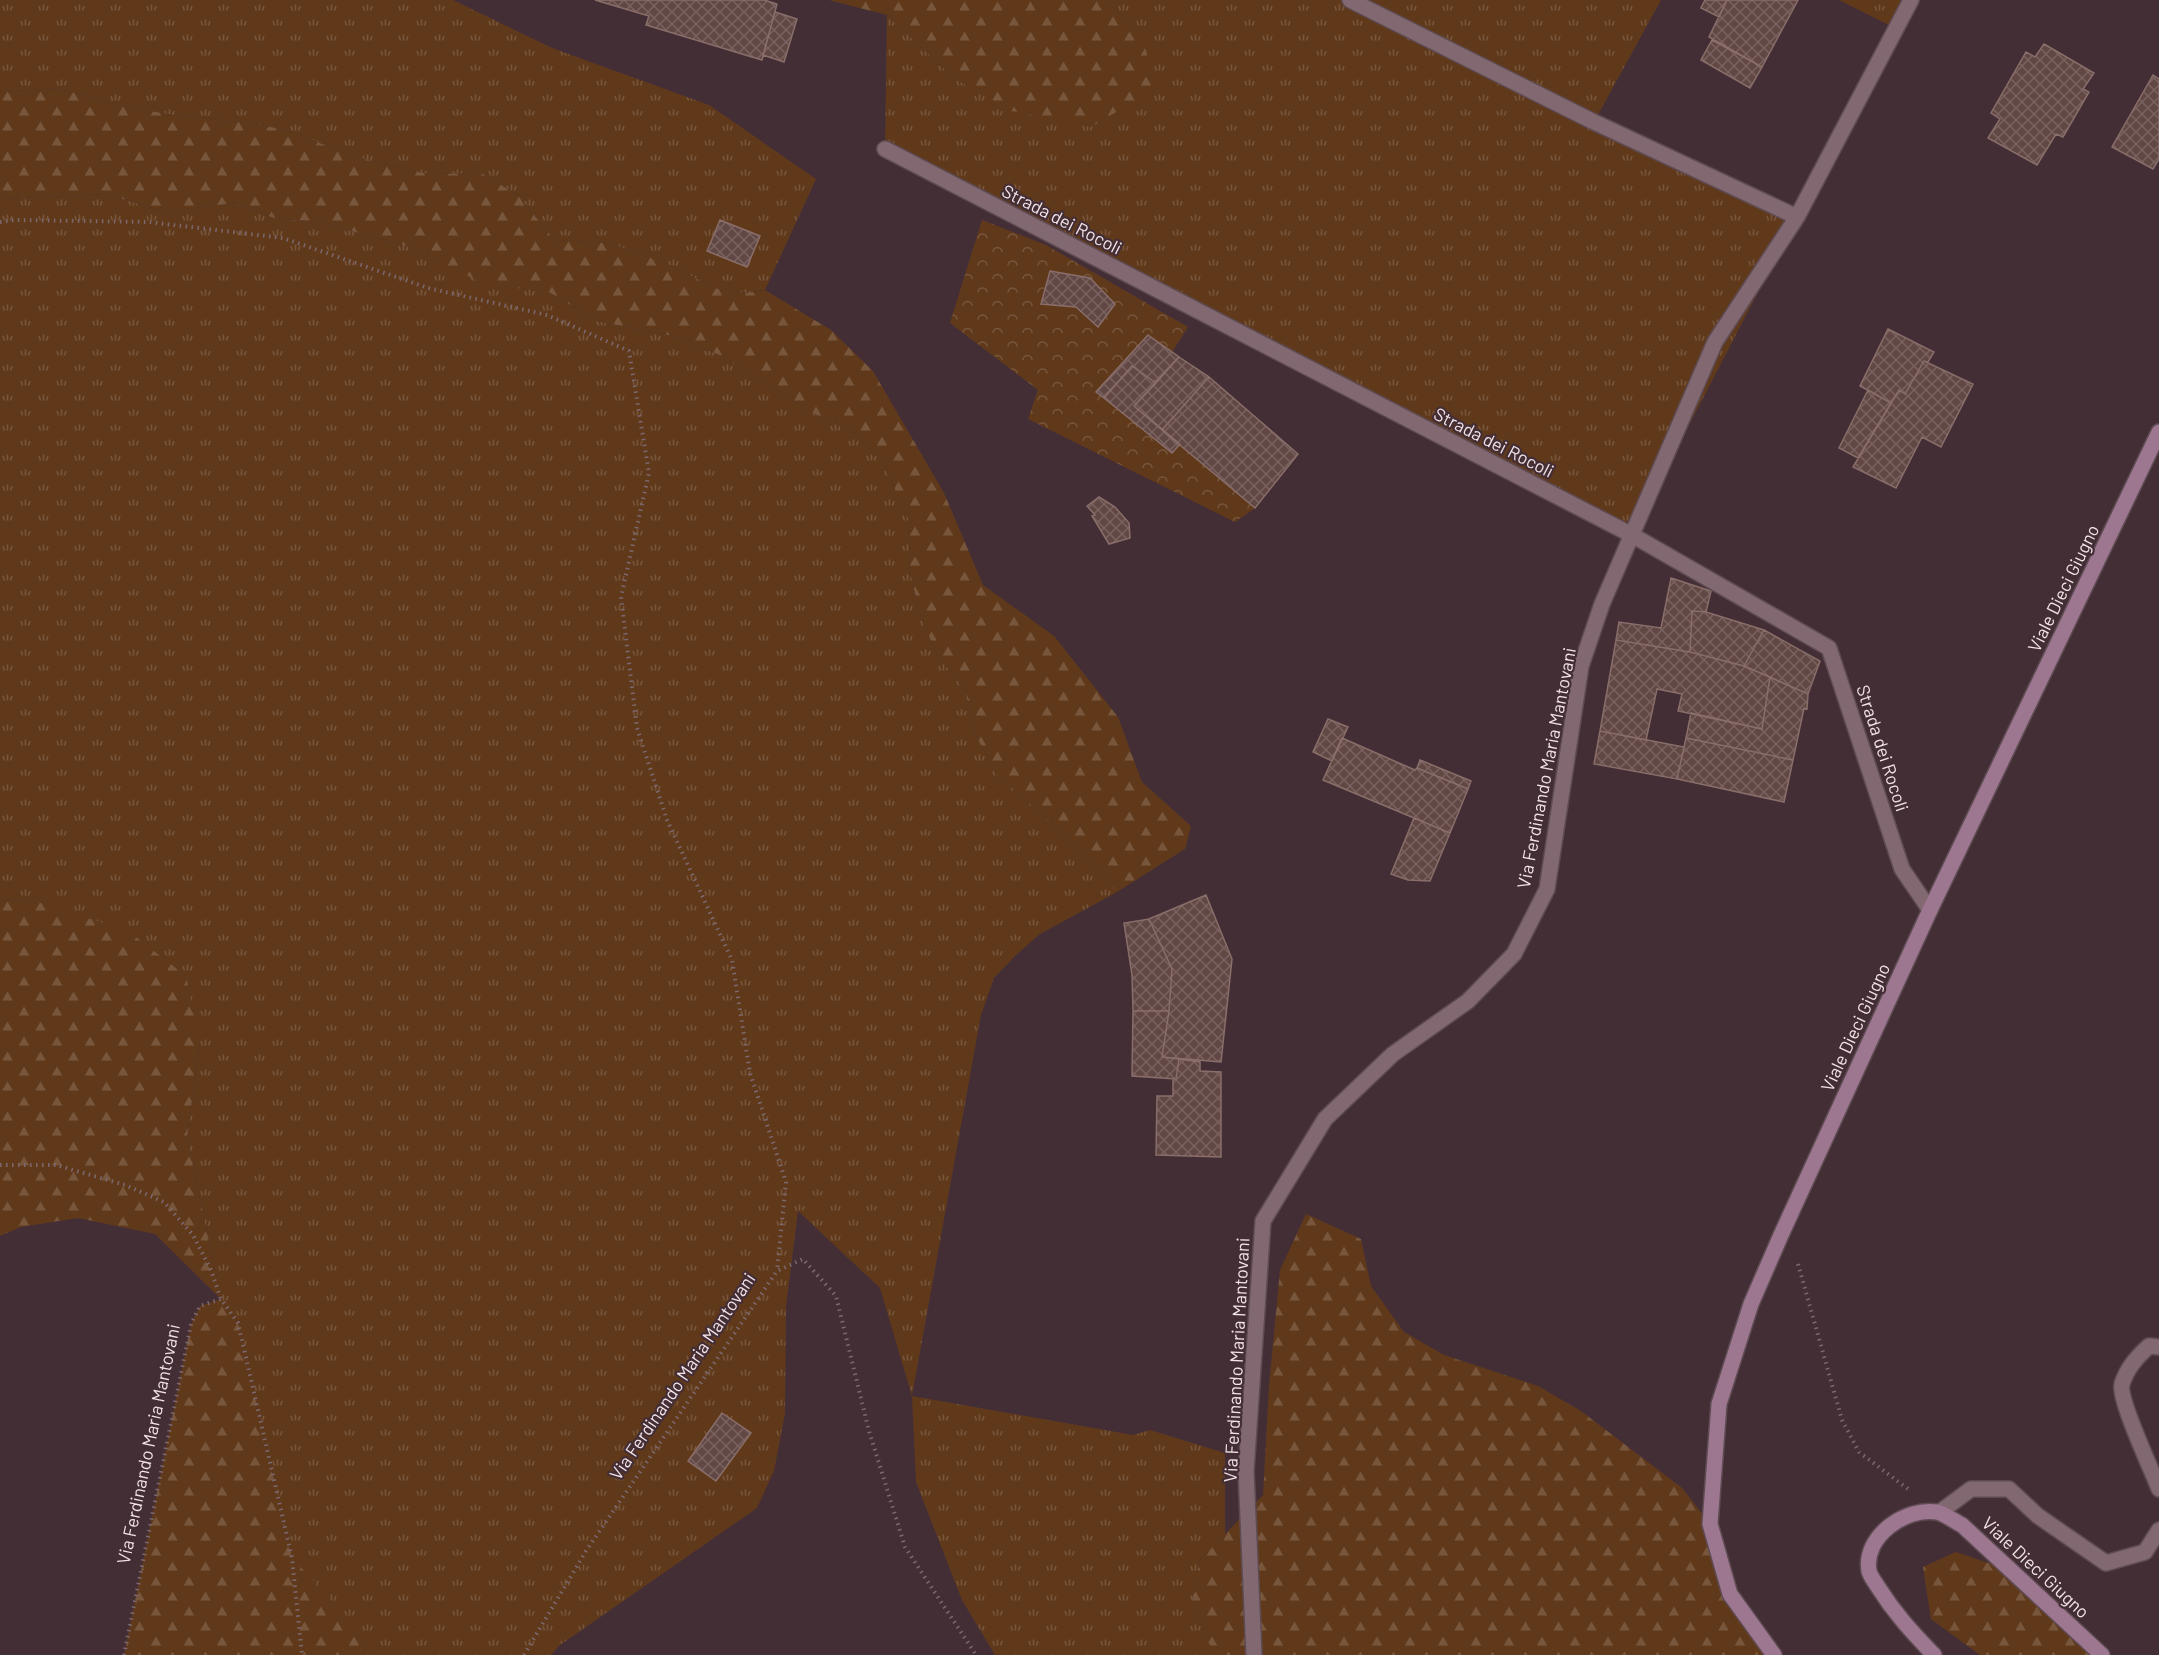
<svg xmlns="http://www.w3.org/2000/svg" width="2159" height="1655" viewBox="0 0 2159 1655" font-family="Barlow,sans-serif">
<defs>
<pattern id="grass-tufts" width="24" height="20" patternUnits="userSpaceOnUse" patternTransform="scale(1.5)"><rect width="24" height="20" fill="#60391b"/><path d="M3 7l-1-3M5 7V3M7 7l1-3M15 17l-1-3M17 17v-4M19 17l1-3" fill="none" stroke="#77563c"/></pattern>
<pattern id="forest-firs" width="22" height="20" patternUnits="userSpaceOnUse" patternTransform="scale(1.5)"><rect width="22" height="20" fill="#60391b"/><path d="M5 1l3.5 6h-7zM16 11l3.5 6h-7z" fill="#77563c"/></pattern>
<pattern id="park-crowns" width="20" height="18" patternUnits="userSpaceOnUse" patternTransform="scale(1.5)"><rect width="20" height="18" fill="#60391b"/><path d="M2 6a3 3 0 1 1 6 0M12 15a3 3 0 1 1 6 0" fill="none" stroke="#77563c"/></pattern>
<pattern id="building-cross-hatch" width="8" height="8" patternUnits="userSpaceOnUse" patternTransform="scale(1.5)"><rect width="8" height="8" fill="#624845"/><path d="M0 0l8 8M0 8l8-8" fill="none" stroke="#796260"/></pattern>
</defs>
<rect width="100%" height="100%" fill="#442e36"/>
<path fill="url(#grass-tufts)" d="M0,0h453l99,48 157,57 107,74 -51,111 -18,3 -33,-5 -42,-22 -62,-23 -56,-3 -35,-44 -36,-22 -60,-1 -74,-18 -61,-25 -48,-8 -67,-7 -55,-10 -60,-17 -58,4z
M1103,0h558l-67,122 203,95 -165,318 -747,-386 2,-134 68,64 184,-51z
M1839,0h72l-16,28z
M106,194l60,18 68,-9 40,15 45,4 91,25 76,37 61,7 50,30 81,16 46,20 87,55 45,22 27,29 25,55 2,52 9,42 17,41 29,37 10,44 22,41 55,48 65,69 -77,42 -23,20 -23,24 -13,37 -69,381 221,39 17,-5 75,23v82l-25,25 -8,37 22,58h-219l-33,-55 -46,-118 -4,-86 -32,-108 -82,-77 -12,95 -1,107 -11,58 -17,37 -197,137 -9,10h-185l-4,-13 -70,-84 -54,-235 -17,-24 -34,-162 13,-94 -168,-143 -32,-1v-700z"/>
<path fill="url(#forest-firs)" d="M829,0h274l36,28 18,60 -66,39 -79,-16 -57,-32 -68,-64z
M58,88l60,17 55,10 67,7 48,8 61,25 74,18 60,1 36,22 35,44 56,3 62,23 42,22 33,5 18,-3 66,40 42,41 71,122 39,92 71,51 64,81 24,65 49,44 -6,23 -68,43 -65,-69 -55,-48 -22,-41 -10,-44 -29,-37 -17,-41 -9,-42 -2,-52 -25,-55 -27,-29 -45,-22 -87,-55 -46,-20 -81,-16 -50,-30 -61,-6 -76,-38 -91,-25 -45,-4 -40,-15 -68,9 -60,-18 -106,5v-107z
M0,899l32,1 96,31 58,45 14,66 -13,95 34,162 17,24 54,235 32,33 38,51 4,13h-242l67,-331 9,-18 21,-7 -66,-65 -77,-16 -57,9 -21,9z
M1306,1214l55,25 10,47 33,46 40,23 94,31 43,25 101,77 28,36 20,70 44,61h-560l-22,-58 8,-37 63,-65 6,-109 11,-116z
M1956,1552l53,18 93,85h-122l-49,-36 -8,-52z"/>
<path fill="url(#park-crowns)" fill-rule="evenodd" d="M982,220l64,25 142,82 -16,25 -76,40 76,60 8,-8 75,64 -20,14 -207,-103 10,-29 -88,-67zM1051,272l39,7 25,25 -17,23 -23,-20 -34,-3z"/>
<path fill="url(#building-cross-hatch)" stroke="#896e6a" stroke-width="1.5" d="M595,0h169l13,4 -15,56 -116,-35 3,-9z
M1705,0h22l-8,17 -18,-9z
M1727,0h71l-36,67 -53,-30z
M775,12l22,7 -13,43 -21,-7z
M1712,40l50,27 -12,21 -49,-28z
M2044,44l50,29 -11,16 6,3 -26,45 -7,-3 -19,31 -49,-27 12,-19 -9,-6 35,-61 9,5z
M2153,75l6,4v80l-6,10 -41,-22z
M720,220l40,16 -13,31 -40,-16z
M1050,271l40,7 25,26 -17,23 -22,-20 -35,-3z
M1888,329l46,23 -6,10 -4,-1 -19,33 -6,-4 -8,13 -31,-17z
M1148,335l31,22 -23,26 -24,-17 -28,32 -8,-6z
M1179,357l30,20 -47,53 -28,-24z
M1924,361l49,23 -32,63 -19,-10 -26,51 -43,-21 46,-77 6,4z
M1132,366l24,17 -22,23 46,38 -8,9 -68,-55z
M1209,377l89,77 -43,54 -93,-78z
M1868,390l23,13 -33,55 -19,-10z
M1099,497l16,10 14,16 1,15 -21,6 -17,-28 3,-1 -8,-9z
M1671,578l40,13 -5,21 -14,-1 -2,41 -74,-12 3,-18 42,6z
M1692,611l14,1 58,18 -20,36 -54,-14z
M1764,630l56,31 -12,33 -64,-28z
M1616,640l74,12 54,14 26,11 -8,52 -84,-18 4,-17 -25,-5 -11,51 -46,-9z
M1770,677l38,17 -1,15 -3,-1 -11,52 -107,-22 5,-25 71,16z
M1328,719l20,8 -16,34 -19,-9z
M1600,731l84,16 -7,32 -83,-15z
M1342,738l73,32 2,-2 51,21 -18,44 -127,-53z
M1686,738l107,22 -9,42 -107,-23z
M1420,760l51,21 -3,8 -51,-21z
M1414,818l36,15 -20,48 -22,-1 -17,-6z
M1206,895l26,64 -11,103 -59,-5 7,-46 3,-42 -23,-50z
M1149,919l23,50 -3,42h-36l-1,-36 -8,-52z
M1133,1011h36l-7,46 17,2 -3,20 -44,-3z
M1179,1059l21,3v9l21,1v85l-65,-2 1,-59h16v-17h3z
M722,1413l29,20 -35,48 -28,-20z"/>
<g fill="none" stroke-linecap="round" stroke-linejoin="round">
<defs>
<path id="minor" d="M1350,0l244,122 203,95
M885,149l747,386 197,113 73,221 28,41
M2159,1347l-10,-1c-12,11 -22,22 -27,38 -4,15 30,86 37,105
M1940,1512l31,-23h38l29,27 68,47 39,-11 14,-22
M1254,1655l-8,-184 17,-250 62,-102 68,-65 75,-53 46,-47 33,-65 34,-223 21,-62 113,-262 82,-125 114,-217"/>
<path id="secondary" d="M1774,1655l-44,-61 -20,-70 9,-120 32,-100 30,-69 149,-325 229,-478
M1934,1655c-22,-23 -39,-41 -56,-68 -3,-5 -8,-11 -9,-16 -6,-35 37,-64 68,-59 8,2 17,9 25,13l140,130"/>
</defs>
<use href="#minor" stroke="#5e4b52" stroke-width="18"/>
<use href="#secondary" stroke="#5e4b52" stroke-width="18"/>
<path stroke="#7c686f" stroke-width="4" stroke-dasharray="1.5 4.5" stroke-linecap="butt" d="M0,222l14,-2 135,2 134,16 145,50 119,27 82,36 20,122 -28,124 16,131 30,92 65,140 18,113 36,109 -9,89
M0,1165h56l69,20 39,17 29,33 18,35 10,29
M1798,1264l44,156 17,32 49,37
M124,1655l67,-331 9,-18 21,-7 17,24 54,235 10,97
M524,1655l62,-104 191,-280 26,-12 33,37 33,135 36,116 71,108"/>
<use href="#minor" stroke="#826870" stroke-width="15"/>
<use href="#secondary" stroke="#9d7690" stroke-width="15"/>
</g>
<g text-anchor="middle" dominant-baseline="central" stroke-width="4.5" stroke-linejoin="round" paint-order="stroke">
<g font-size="18" fill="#f2e3e7" stroke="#442e36">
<text transform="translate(1062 219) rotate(27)">Strada dei Rocoli</text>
<text transform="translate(1494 442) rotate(27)">Strada dei Rocoli</text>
<text transform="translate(2063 588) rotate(-64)">Viale Dieci Giugno</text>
<text transform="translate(1883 748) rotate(72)">Strada dei Rocoli</text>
<text transform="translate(1546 768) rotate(-79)">Via Ferdinando Maria Mantovani</text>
<text transform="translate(1855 1027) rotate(-65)">Viale Dieci Giugno</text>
<text transform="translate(1236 1360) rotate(-87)">Via Ferdinando Maria Mantovani</text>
<text transform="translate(682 1376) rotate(-56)">Via Ferdinando Maria Mantovani</text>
<text transform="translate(148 1444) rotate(-78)">Via Ferdinando Maria Mantovani</text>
<text transform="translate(2036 1567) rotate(43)">Viale Dieci Giugno</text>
</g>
</g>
</svg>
